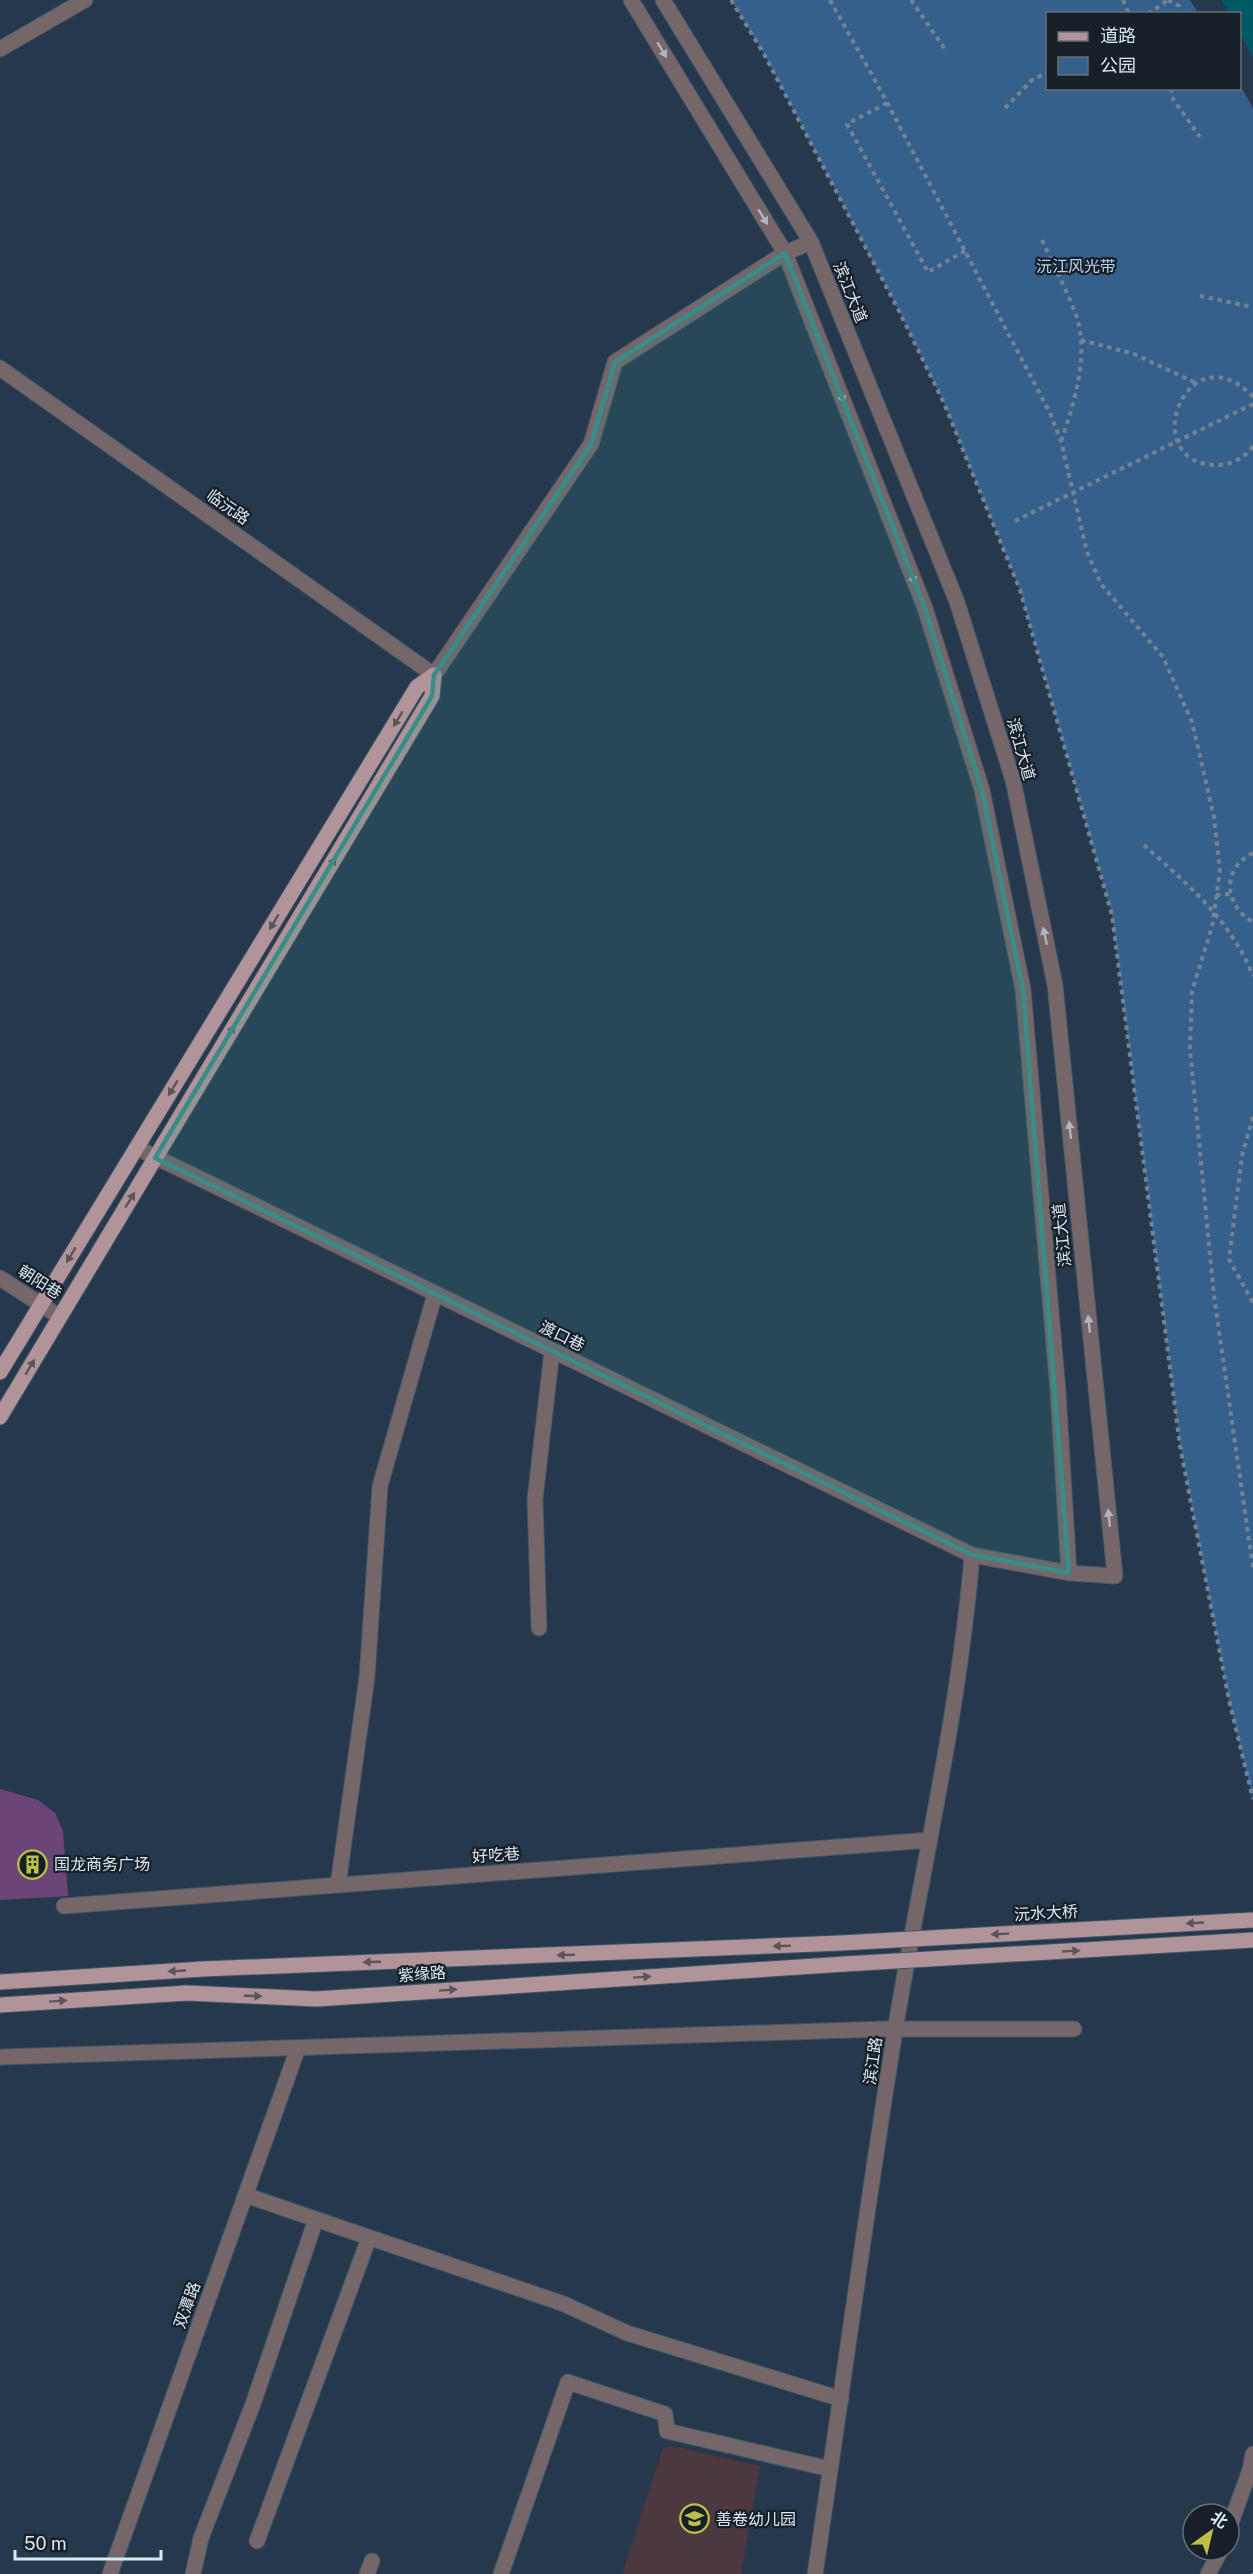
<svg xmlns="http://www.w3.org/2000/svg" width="1253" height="2574" viewBox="0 0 1253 2574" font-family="'Public Sans','Noto Sans SC',sans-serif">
<rect width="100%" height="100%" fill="#26384c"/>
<path fill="#4c383e" d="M672,2446l88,20 -19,108h-119l41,-126z"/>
<path fill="#36608c" d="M731,0h459l8,13 -150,1v74h192v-3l13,23v1691l-24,-99 -49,-255 -68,-530 -92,-325 -76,-187 -45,-92 -135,-257z"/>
<path fill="#005a65" d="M1221,0h32v57l-13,-24v-19l-11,-1z"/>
<path fill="#6c4578" d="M0,1789l38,11 17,13 8,18 5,65 -68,4z"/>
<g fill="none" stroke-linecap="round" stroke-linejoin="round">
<defs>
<path id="minor" d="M631,0l154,253 140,355 57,182 41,199 35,402 11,182
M0,49l85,-49
M0,368l434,307 157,-231 24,-82 170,-109 26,-11
M137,1148l835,407 97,18 46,3 -60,-591 -42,-205 -56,-178 -146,-360 -148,-242
M0,1278l60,39
M539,1628l-4,-129 17,-148
M338,1885l29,-208 13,-191 55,-192
M64,1906l866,-66
M0,2057l885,-28h189
M245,2195l319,109 63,29 214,66
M1229,2528l21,-58 3,-16
M257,2541l112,-303
M110,2574l188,-526
M193,2574l8,-36 52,-134 63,-185
M367,2574l5,-13
M501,2574l67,-192 97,32 2,17 163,38
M815,2574c27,-181 51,-363 80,-543 26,-159 64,-316 77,-476
M1208,2574l13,-24"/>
<path id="major" d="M0,1372l417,-685 17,-12
M0,1417l432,-721 2,-21
M0,1982l203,-13 638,-26
M0,2005l187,-12 129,6 529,-35"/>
</defs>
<use href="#minor" stroke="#435467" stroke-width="17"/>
<use href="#major" stroke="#435467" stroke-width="17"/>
<path stroke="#748394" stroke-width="4" stroke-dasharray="4.5 4.5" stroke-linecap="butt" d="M731,0l33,54 135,257 45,92 76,187 92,325 68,531 49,254 24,99
M830,0l52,93 168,320 11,28 26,111 14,32 62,73 29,65 22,95 6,54 -8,56 -20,64 -2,58 24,247 39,272
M911,0l36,52
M1123,0l6,14
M1168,0l11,6v8
M1148,14l20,-14
M1171,88l2,11 27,38
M887,103l-40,21 81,148 37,-21
M1005,108l27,-28 16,-8
M1042,240c11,25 25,50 34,75 14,38 -2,90 -15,126
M1200,296l53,11
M1081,340l53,14 64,30
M1253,397c-65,-70 -119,67 -36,68 14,0 28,-7 36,-19
M1015,521l238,-117
M1144,845c43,39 87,75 109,131
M1253,853c-32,15 -29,53 0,69
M1216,895l14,-1
M1253,1117l-11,39 -13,103 24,44
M1253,2574v-1"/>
<use href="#minor" stroke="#746669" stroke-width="15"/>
<use href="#major" stroke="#b0949a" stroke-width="15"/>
<defs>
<path id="major-bridge" d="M841,1943l412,-23
M845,1964l408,-24"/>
</defs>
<use href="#major-bridge" stroke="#435467" stroke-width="17" stroke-linecap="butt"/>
<use href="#major-bridge" stroke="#b0949a" stroke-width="15"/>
</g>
<defs><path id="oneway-solid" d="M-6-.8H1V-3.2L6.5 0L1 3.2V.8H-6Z" transform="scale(1.5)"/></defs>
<g fill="#b2b3bc">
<use href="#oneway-solid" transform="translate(662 50) rotate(59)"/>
<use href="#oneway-solid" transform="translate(763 217) rotate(59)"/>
<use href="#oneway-solid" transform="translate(841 395) rotate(69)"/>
<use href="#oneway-solid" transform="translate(912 576) rotate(69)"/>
<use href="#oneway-solid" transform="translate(1045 936) rotate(-102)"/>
<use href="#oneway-solid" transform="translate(1070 1130) rotate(-96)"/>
<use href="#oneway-solid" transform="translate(1089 1324) rotate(-96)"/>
<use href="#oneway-solid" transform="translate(1109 1518) rotate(-96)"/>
</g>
<g fill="#5c545b">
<use href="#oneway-solid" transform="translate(398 719) rotate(121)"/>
<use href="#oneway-solid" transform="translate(331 865) rotate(-59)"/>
<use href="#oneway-solid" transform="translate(274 922) rotate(121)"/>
<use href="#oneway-solid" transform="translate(230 1033) rotate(-59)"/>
<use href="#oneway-solid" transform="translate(173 1088) rotate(121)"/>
<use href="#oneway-solid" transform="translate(130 1200) rotate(-59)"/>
<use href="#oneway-solid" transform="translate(71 1255) rotate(121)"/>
<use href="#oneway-solid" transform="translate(30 1367) rotate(-59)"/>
<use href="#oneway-solid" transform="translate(1195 1923) rotate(177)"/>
<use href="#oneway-solid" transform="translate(1000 1934) rotate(177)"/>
<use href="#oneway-solid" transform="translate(782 1946) rotate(178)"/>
<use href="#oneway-solid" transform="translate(1071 1951) rotate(-3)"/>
<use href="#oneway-solid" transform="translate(566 1955) rotate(178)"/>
<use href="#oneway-solid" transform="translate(372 1962) rotate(178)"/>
<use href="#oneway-solid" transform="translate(177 1971) rotate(177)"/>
<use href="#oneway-solid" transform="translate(642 1977) rotate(-4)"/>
<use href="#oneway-solid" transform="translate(448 1990) rotate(-4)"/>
<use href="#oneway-solid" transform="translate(253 1996) rotate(2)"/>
<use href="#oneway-solid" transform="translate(58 2001) rotate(-4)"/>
</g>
<path fill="#388d89" fill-opacity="0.2" stroke="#388d89" stroke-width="4.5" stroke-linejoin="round" d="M785,253l140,355 57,182 41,199 46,584 -97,-18 -817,-397 277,-462 2,-21 157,-231 24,-82z"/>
<defs>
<symbol id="building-ring" viewBox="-11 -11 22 22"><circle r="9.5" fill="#171f28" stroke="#bcc044" stroke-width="1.5"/><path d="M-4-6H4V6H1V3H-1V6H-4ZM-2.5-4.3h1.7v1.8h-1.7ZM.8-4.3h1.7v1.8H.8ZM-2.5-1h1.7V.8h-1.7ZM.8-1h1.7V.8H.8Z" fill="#bcc044"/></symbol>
<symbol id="school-ring" viewBox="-11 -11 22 22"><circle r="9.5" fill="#171f28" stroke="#bcc044" stroke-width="1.5"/><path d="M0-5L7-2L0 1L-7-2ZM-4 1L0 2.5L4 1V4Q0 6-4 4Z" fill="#bcc044"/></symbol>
</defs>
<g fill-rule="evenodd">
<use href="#building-ring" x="16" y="1848" width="33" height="33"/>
<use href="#school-ring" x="678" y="2502" width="33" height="33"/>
</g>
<g text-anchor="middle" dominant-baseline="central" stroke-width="4.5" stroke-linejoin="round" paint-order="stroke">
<g font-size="16" fill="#bad4f1" stroke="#171f28">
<text x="1076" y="266">沅江风光带</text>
</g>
<g font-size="16" fill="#dce7f4" stroke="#171f28">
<text transform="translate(850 292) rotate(68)">滨江大道</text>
<text transform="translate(228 507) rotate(35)">临沅路</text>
<text transform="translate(1021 749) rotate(74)">滨江大道</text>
<text transform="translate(1062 1235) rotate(-96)">滨江大道</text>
<text transform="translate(40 1282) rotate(32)">朝阳巷</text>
<text transform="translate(562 1336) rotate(26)">渡口巷</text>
<text transform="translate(496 1855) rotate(-4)">好吃巷</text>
<text transform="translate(1046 1913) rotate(-3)">沅水大桥</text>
<text transform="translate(422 1974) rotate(-4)">紫缘路</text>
<text transform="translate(873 2061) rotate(-82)">滨江路</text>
<text transform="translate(187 2305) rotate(-70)">双潭路</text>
</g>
<g font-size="16" fill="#dce7f4" stroke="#171f28" text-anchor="start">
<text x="54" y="1864">国龙商务广场</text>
<text x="716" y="2519">善卷幼儿园</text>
</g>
</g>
<rect x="1046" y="12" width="195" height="78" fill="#171f28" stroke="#666f7a" stroke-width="1.5"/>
<rect x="1058" y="32" width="30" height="9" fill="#b0949a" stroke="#666f7a" stroke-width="1.5"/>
<text x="1100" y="42" font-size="18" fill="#dce7f4">道路</text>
<rect x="1058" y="57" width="30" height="18" fill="#36608c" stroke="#666f7a" stroke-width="1.5"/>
<text x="1100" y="72" font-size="18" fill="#dce7f4">公园</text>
<g transform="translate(1211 2532) rotate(34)"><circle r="28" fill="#171f28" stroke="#666f7a" stroke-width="1.5"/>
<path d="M0-4.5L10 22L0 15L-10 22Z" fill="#bcc044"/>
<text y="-9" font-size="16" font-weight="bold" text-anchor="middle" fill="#dce7f4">北</text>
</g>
<path d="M15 2550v9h146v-9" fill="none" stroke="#dce7f4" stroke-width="3"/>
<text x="24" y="2550" font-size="18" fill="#dce7f4" stroke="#171f28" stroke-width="4.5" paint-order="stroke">50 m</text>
</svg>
